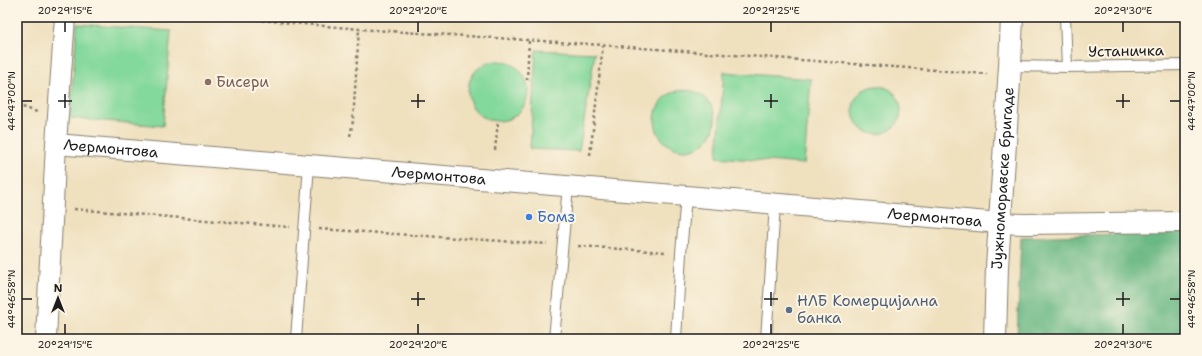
<svg xmlns="http://www.w3.org/2000/svg" width="1202" height="356" viewBox="0 0 1202 356" font-family="'Shantell Sans',sans-serif">
<rect width="100%" height="100%" fill="#fcf5e5"/>
<filter id="ink" filterUnits="userSpaceOnUse"><feTurbulence type="fractalNoise" baseFrequency=".025" numOctaves="2"/><feDisplacementMap in="SourceGraphic" scale="8" xChannelSelector="R" yChannelSelector="G"/><feConvolveMatrix kernelMatrix="1 2 1 2 8 2 1 2 1" color-interpolation-filters="sRGB"/></filter>
<filter id="wash" filterUnits="userSpaceOnUse"><feTurbulence type="fractalNoise" baseFrequency=".012" numOctaves="4" result="noise"/><feDisplacementMap in="SourceGraphic" scale="16" xChannelSelector="R" yChannelSelector="G"/><feGaussianBlur stdDeviation="0.9" result="paint"/><feColorMatrix in="noise" values="0 0 0 0 0 0 0 0 0 0 0 0 0 0 0 0 0 1.4 0 .05"/><feComposite in="paint" operator="in"/></filter>
<g filter="url(#wash)">
<rect width="100%" height="100%" fill="#efe0be"/>
<path fill="#83d89b" stroke="#507a5c" d="M77,24l94,7 -8,95 -93,-8z
M536,50l59,3 -16,98 -49,-2z
M468 91a30 30 0 1 1 60 0a30 30 0 1 1-60 0Z
M724,72l87,7 -7,85 -87,-7z
M853 110a24 24 0 1 1 48 0a24 24 0 1 1-48 0Z
M655 120a30 30 0 1 1 60 0a30 30 0 1 1-60 0Z"/>
<path fill="#6ab883" stroke="#436a50" d="M1185,232v107h-168l4,-102z"/>
</g>
<g filter="url(#ink)">
<g fill="none" stroke-linecap="round" stroke-linejoin="round">
<defs>
<path id="service" d="M1065,17l2,50
M1010,66l57,1 118,-2
M296,339l13,-174
M554,339l14,-153
M676,339l5,-86 5,-57
M766,339l6,-87 3,-48"/>
<g id="minor">
<path id="s1" d="M56,144l630,52 314,27 24,1 161,-2"/>
<path d="M46,339l10,-195 9,-127"/>
</g>
<g id="tertiary">
<path id="s2" d="M995,339l2,-72 13,-201 2,-49"/>
</g>
</defs>
<use href="#service" stroke="#867e6d" stroke-width="12"/>
<use href="#minor" stroke="#867e6d" stroke-width="22"/>
<use href="#tertiary" stroke="#867e6d" stroke-width="24"/>
<path stroke="#867e6d" stroke-width="2.5" stroke-dasharray="3 3" stroke-linecap="butt" d="M226,17l133,12 244,16 384,29
M527,80l2,-40
M17,105l20,7
M350,136l3,-15 6,-92
M495,150l3,-28
M590,155l13,-110
M74,209l216,18
M319,229l228,15
M578,246l87,6"/>
<use href="#service" stroke="#fff" stroke-width="10"/>
<use href="#minor" stroke="#fff" stroke-width="20"/>
<use href="#tertiary" stroke="#fff" stroke-width="22"/>
</g>
</g>
<path fill="none" stroke="#1c1c1c" stroke-width="1.5" d="M65,22v10M418,22v10M771,22v10M1123,22v10M65,94v14M418,94v14M771,94v14M1123,94v14M22,101h10M58,101h14M411,101h14M764,101h14M1116,101h14M1170,101h10M418,292v14M771,292v14M1123,292v14M22,299h10M411,299h14M764,299h14M1116,299h14M1170,299h10M65,324v10M418,324v10M771,324v10M1123,324v10"/>
<circle fill="#8d6e63" stroke="#fcf5e5" stroke-width="1.5" cx="208" cy="82" r="4"/>
<circle fill="#3f7fe0" stroke="#fcf5e5" stroke-width="1.5" cx="529" cy="217" r="4"/>
<circle fill="#5c6f8a" stroke="#fcf5e5" stroke-width="1.5" cx="789" cy="310" r="4"/>
<g text-anchor="middle" dominant-baseline="central" stroke-width="4" stroke-linejoin="round" paint-order="stroke">
<g font-size="15" fill="#1c1c1c" stroke="#fcf5e5">
<text transform="translate(1126 51) rotate(-1)">Устаничка</text>
<text stroke="none"><textPath href="#s1" startOffset="55">Љермонтова</textPath></text>
<text stroke="none"><textPath href="#s1" startOffset="384">Љермонтова</textPath></text>
<text stroke="none"><textPath href="#s2" startOffset="161">Јужноморавске бригаде</textPath></text>
<text stroke="none"><textPath href="#s1" startOffset="882">Љермонтова</textPath></text>
</g>
<g font-size="15" fill="#785e54" stroke="#fcf5e5" text-anchor="start">
<text x="216" y="82">Бисери</text>
</g>
<g font-size="15" fill="#366cbe" stroke="#fcf5e5" text-anchor="start">
<text x="537" y="217">Бомз</text>
</g>
<g font-size="15" fill="#4e5e75" stroke="#fcf5e5" text-anchor="start">
<text x="797" y="301">НЛБ Комерцијална<tspan x="797" dy="17">банка</tspan></text>
</g>
</g>
<rect width="1202" height="356" fill="none" stroke="#fcf5e5" stroke-width="44"/>
<g transform="translate(58 298)" stroke="#fcf5e5" stroke-width="3" paint-order="stroke">
<path d="M0-3L7 15L0 10L-7 15Z" fill="#1c1c1c"/>
<text y="-6" font-size="11" font-weight="bold" text-anchor="middle" fill="#1c1c1c">N</text>
</g>
<rect x="22" y="22" width="1158" height="312" fill="none" stroke="#1c1c1c" stroke-width="1.5"/>
<g font-size="10" text-anchor="middle" fill="#1c1c1c">
<text x="65" y="14">20°29'15"E</text>
<text x="418" y="14">20°29'20"E</text>
<text x="771" y="14">20°29'25"E</text>
<text x="1123" y="14">20°29'30"E</text>
<text transform="translate(11 101) rotate(-90)" y="4">44°47'00"N</text>
<text transform="translate(1191 101) rotate(-90)" y="4">44°47'00"N</text>
<text transform="translate(11 299) rotate(-90)" y="4">44°46'58"N</text>
<text transform="translate(1191 299) rotate(-90)" y="4">44°46'58"N</text>
<text x="65" y="348">20°29'15"E</text>
<text x="418" y="348">20°29'20"E</text>
<text x="771" y="348">20°29'25"E</text>
<text x="1123" y="348">20°29'30"E</text>
</g>
</svg>
